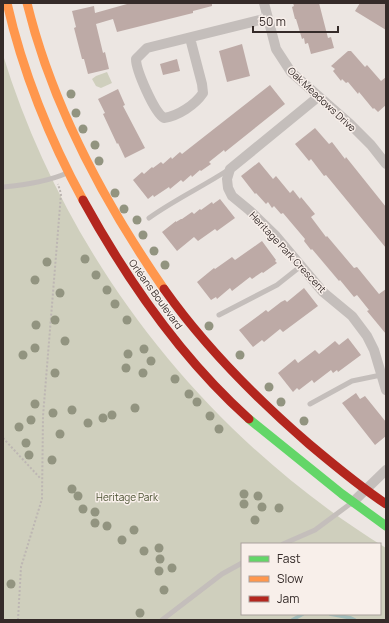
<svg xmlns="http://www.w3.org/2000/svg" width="389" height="623" viewBox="0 0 389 623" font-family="Manrope,sans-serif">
<rect width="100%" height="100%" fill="#ece6e2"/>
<path fill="#cfcfbd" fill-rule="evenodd" d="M3,55c63,204 201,381 383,493v72h-383zM242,544h138v70h-138z
M107,72l5,11 -11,5 -5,-2 -4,-7 4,-3z"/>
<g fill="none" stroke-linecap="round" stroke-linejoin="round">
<path stroke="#a0bbb8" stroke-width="3.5" d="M330,614l21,4 4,2
M292,620l11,-6"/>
</g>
<path fill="#bdaaa6" d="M126,3h86v3l-19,5v2l-76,19 -4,-13 -17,5 7,29 2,-1 4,17 -21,5 -4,-15h-2l-8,-31 2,-1 -4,-16 22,-5 1,7 32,-9z
M293,3h26l9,35 3,-1 3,11 -23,6 -3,-11 -3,1 -1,-6 -2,1 -6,-20h-1l-3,-12 2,-1z
M360,3h26v27l-31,-19z
M242,44l8,32 -23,6 -8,-31z
M348,51h3l14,16 2,-2 14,16 5,-4v28l-8,7 -4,-4 -1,1 -14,-17 -1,2 -10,-12 -2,1 -4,-4 -1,2 -8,-10 2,-2 -4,-3z
M177,59l3,12 -17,4 -3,-11z
M270,85l15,19 -60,48 -1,-2 -15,12 2,2 -10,7 -1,-1 -8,7 -1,-2 -8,7 -2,-2 -11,9 -1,-2 -15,10 -1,-2 -5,4 -15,-19 9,-8 2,2 8,-7 1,1 8,-6 2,2 8,-7 1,2 8,-7 2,2z
M118,89l7,16 -2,1 22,42 -20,10 -7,-15 -1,1 -14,-30 2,-1 -7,-14z
M315,128l14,16 3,-2 13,17 1,-2 40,50v41l-60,-73 -2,1 -13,-17 -2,2 -14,-17z
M259,162l14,17 3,-3 14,17 3,-3 7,9 1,-2 14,17 -4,3 15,20 1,-1 27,32 3,-1 22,27 7,-5v45l-19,-23 2,-1 -12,-15 -3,2 -14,-17 -1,1 -27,-32 -1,1 -7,-9 1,-2 -22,-26 -2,1 -7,-8 -2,2 -4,-6 -2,2 -10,-11 -1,1 -14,-18z
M220,199l15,19 -18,13 -2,-2 -17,12 -4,-4 -17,14 -15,-19 14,-11v1l5,-3h1l10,-7 2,2 6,-5 1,1 11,-8 1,2z
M262,241l14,19 -1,1 2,2 -14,10 -1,-1 -10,7 -2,-2 -18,14 -2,-3 -13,11 -1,-2 -5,3 -14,-18 17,-14 1,1 17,-12 3,3z
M304,288l14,18 -35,26 -3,-3 -16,13 -2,-2 -9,7 -14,-17 27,-20 2,2 13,-10 4,-2 2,2z
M348,338l13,17 -23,17 -1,-2 -4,3 -2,-3 -17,13 -2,-3 -13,10 -2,-2 -4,4 -15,-19 17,-14 3,4 17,-13 4,4 16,-13 4,4z
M356,393l4,6 5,-3 21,26v14l-11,9 -33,-42z"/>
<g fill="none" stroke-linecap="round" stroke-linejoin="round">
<path stroke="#bdb6b3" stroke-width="2" stroke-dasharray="2 2" stroke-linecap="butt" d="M3,438l38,41
M18,620l3,-53 21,-68 1,-83 18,-222 -3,-10"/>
<path stroke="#c4bebb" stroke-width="5" d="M3,187c22,-2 44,-5 64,-14
M149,218c25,-18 53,-31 79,-48
M219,315l58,-30 24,-19
M310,404l42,-23 29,-6
M283,544l32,-14 35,-26
M162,620l60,-46 20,-11"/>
<path stroke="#c4bebb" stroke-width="10" d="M264,3l12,46 15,23 59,52 21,21 15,19
M190,38l12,46 1,9c-8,12 -25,23 -39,25 -10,-6 -28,-48 -28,-59l11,-11 121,-30
M318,97l-88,72 -3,10 1,9 4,8 17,14 26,25 48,57 29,24 15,20 7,14 12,40
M353,502l33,-32"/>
<path stroke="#63d668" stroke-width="9" d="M249,419l93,75 44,32"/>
<path stroke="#ff974d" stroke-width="9" d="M7,3c15,67 43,137 76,197
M27,3c25,103 77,199 137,286"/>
<path stroke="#b3261e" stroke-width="9" d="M83,200c44,80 98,158 166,219
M164,289c41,58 92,109 145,155 25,21 50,42 77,60"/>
</g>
<g fill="#929480">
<circle cx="71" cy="94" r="4.5"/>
<circle cx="76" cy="113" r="4.5"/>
<circle cx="83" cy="129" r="4.5"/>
<circle cx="95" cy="145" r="4.5"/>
<circle cx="99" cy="161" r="4.5"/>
<circle cx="115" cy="193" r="4.5"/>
<circle cx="124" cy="209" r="4.5"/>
<circle cx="137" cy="220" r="4.5"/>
<circle cx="143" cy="235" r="4.5"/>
<circle cx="154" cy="251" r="4.5"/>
<circle cx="85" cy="259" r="4.5"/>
<circle cx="47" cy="262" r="4.5"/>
<circle cx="165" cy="265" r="4.5"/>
<circle cx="96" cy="275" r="4.5"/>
<circle cx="35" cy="280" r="4.5"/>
<circle cx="107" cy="290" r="4.5"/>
<circle cx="60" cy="293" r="4.5"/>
<circle cx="115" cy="304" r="4.5"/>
<circle cx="55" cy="320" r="4.5"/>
<circle cx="127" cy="320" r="4.5"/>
<circle cx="36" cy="325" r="4.5"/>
<circle cx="209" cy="326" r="4.5"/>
<circle cx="65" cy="341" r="4.5"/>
<circle cx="35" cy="348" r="4.5"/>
<circle cx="144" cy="349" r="4.5"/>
<circle cx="128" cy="354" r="4.5"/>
<circle cx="23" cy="355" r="4.5"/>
<circle cx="240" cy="355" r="4.5"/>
<circle cx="151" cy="361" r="4.5"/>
<circle cx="126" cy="368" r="4.5"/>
<circle cx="55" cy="373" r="4.5"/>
<circle cx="143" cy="373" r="4.5"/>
<circle cx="175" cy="379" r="4.5"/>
<circle cx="269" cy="387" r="4.5"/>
<circle cx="189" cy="394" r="4.5"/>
<circle cx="197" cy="402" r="4.5"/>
<circle cx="281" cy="402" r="4.5"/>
<circle cx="35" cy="404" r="4.5"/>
<circle cx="135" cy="408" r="4.5"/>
<circle cx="72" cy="410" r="4.5"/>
<circle cx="53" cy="413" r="4.5"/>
<circle cx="112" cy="415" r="4.5"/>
<circle cx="210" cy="416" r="4.5"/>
<circle cx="103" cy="418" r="4.5"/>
<circle cx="31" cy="420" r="4.5"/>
<circle cx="304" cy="421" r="4.5"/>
<circle cx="88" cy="423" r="4.5"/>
<circle cx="19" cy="427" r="4.5"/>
<circle cx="219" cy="429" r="4.5"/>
<circle cx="60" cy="434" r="4.5"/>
<circle cx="26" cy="443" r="4.5"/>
<circle cx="29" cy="455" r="4.5"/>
<circle cx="52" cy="460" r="4.5"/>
<circle cx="72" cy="489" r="4.5"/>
<circle cx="244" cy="494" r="4.5"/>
<circle cx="78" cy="496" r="4.5"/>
<circle cx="258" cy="496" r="4.5"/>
<circle cx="244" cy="504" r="4.5"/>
<circle cx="262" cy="507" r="4.5"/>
<circle cx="279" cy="508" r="4.5"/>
<circle cx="83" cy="509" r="4.5"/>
<circle cx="95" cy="512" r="4.5"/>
<circle cx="255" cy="520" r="4.5"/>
<circle cx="95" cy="523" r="4.5"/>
<circle cx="107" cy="526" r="4.5"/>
<circle cx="134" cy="530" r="4.5"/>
<circle cx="122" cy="540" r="4.5"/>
<circle cx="159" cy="548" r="4.5"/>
<circle cx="144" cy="551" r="4.5"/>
<circle cx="160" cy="559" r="4.5"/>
<circle cx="172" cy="568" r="4.5"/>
<circle cx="159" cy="571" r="4.5"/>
<circle cx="11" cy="584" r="4.5"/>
<circle cx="164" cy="590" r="4.5"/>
<circle cx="140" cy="613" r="4.5"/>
</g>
<g text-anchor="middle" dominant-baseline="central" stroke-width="3" stroke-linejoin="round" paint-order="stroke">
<g font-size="10" fill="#352b29" stroke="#f8efea">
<text transform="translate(322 99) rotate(43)">Oak Meadows Drive</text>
<text transform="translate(288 252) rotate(47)">Heritage Park Crescent</text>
<text transform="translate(156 294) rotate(54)">Orléans Boulevard</text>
</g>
<g font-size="10" fill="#495030" stroke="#f8efea">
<text x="127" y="497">Heritage Park</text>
</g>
</g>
<rect width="389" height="623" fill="none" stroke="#352b29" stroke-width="8"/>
<rect x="241" y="543" width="140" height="72" fill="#f8efea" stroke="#aaa19d"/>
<rect x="249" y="556" width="20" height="6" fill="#63d668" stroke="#aaa19d"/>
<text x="277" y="563" font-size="12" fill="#352b29">Fast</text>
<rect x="249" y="576" width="20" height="6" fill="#ff974d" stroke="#aaa19d"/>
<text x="277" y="583" font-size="12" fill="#352b29">Slow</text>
<rect x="249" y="596" width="20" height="6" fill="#b3261e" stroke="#aaa19d"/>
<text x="277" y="603" font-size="12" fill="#352b29">Jam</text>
<path d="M253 26v6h85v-6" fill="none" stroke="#352b29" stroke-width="2"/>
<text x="259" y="26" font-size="12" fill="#352b29" stroke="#f8efea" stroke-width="3" paint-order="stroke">50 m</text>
</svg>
